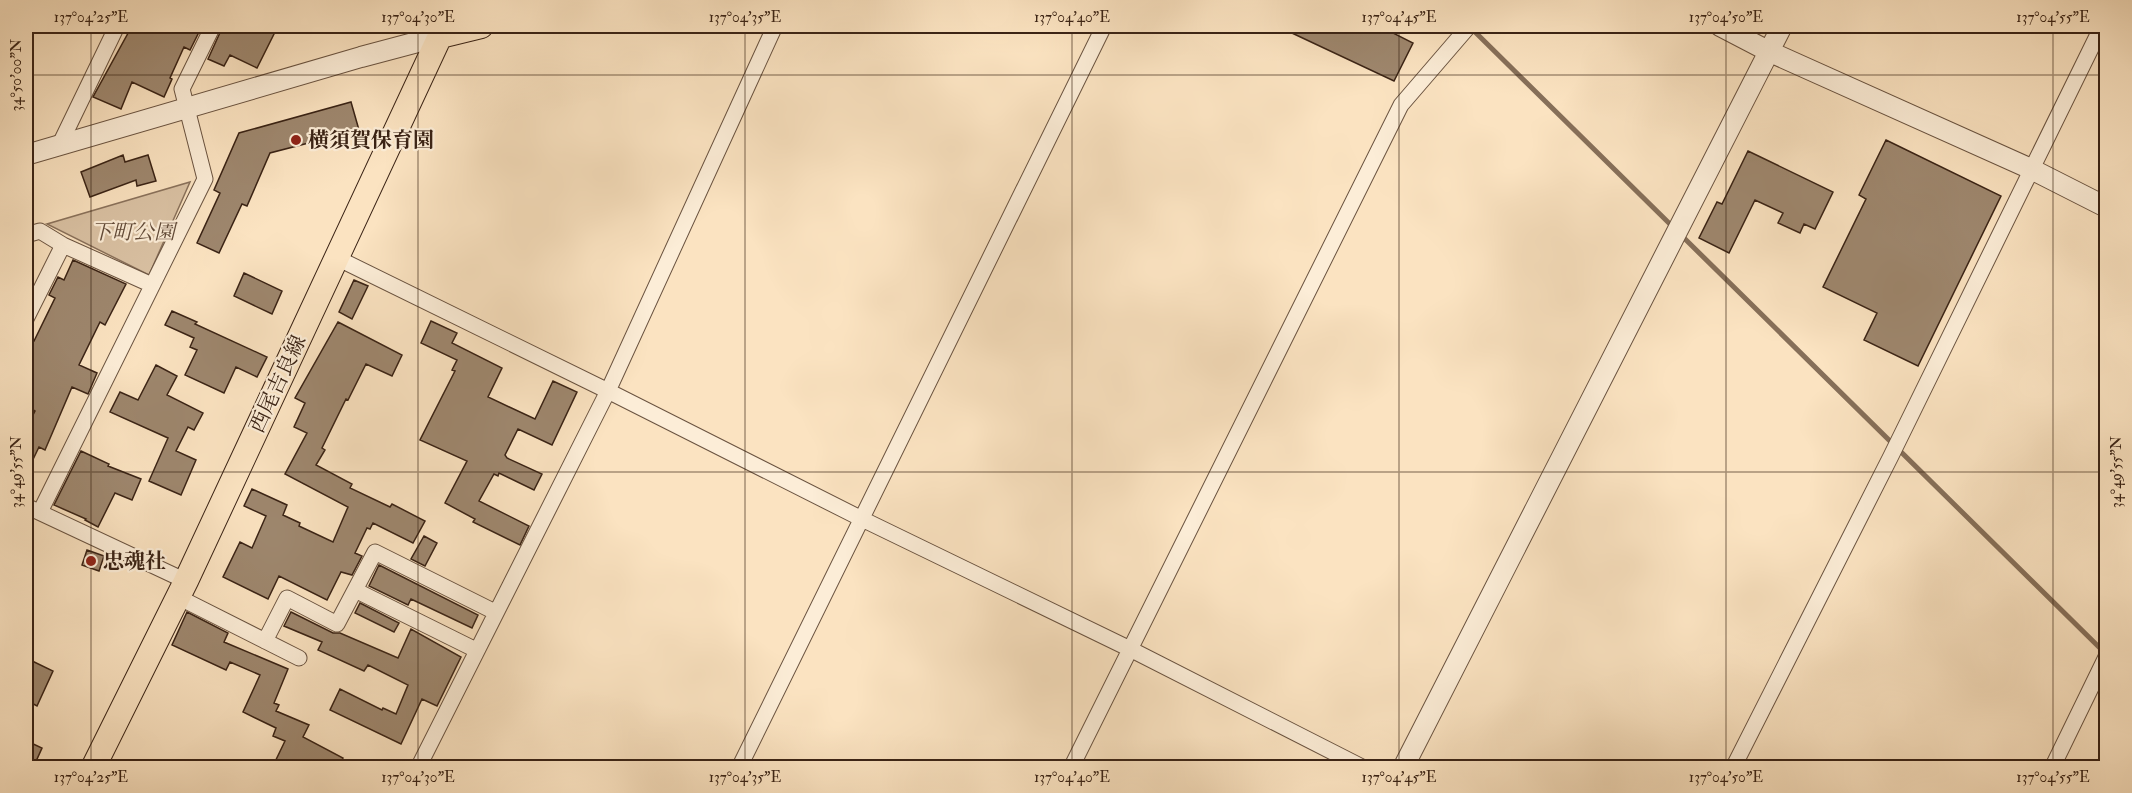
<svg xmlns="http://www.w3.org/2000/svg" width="2132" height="793" viewBox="0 0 2132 793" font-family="'IM FELL Double Pica','Noto Serif JP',serif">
<rect width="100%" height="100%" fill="#fbe3c1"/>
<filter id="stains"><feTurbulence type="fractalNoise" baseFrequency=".00333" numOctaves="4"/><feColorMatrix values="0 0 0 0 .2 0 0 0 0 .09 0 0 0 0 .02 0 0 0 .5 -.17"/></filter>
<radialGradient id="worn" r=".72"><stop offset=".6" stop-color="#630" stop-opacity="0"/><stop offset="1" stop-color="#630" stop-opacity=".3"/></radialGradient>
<path fill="#dac2a4" stroke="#8a725c" stroke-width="1.5" d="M190,182l-41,93 -102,-51z"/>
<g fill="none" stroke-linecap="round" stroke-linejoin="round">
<path stroke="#866f59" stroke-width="5" d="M1470,27l205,202
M1681,235l425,419"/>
</g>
<path fill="#9e876e" stroke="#3a2315" stroke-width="1.5" d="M132,26h70l-12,24 -6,-3 -14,31 2,1 -8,18 -32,-15 -11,27 -28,-12z
M223,26h55l-21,42 -27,-13 -6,11 -16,-7z
M1277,26h112l-2,4 26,13 -19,38z
M351,102l8,28 -89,23 -23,53 -5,-2 -23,49 -22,-10 23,-50 -6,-3 25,-57z
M1886,140l115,56 -83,170 -54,-26 13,-27 -54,-26 43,-88 -7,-4z
M1748,151l85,41 -18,37 -11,-5 -4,9 -22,-10 5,-10 -28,-13 -26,53 -30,-15 18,-36 5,2z
M123,155l2,7 23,-7 8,26 -19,5 -1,-6 -46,17 -9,-25z
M73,260l53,24 -21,41 -5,-3 -21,43 18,8 -9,21 -16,-7 -27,63 -6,-3 -13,27v-45l9,-18 -9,-6v-57l4,-9 4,2 21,-43 -6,-3 9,-18 6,3z
M244,273l38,18 -10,23 -38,-18z
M354,280l14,6 -16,33 -13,-7z
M172,311l25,11 -2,2 72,33 -10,20 -21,-10 -12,26 -39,-18 12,-25 -7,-3 4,-9 -29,-13z
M431,321l26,12 -5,10 50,25 -14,29 47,22 18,-38 24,11 -25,53 -34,-16 -13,26 2,3 35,16 -8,16 -35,-17 -1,3 -4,-2 -15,27 50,25 -9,19 -47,-23 2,-3 -30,-16 22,-42 -47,-21 35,-69 -3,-1 5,-10 -36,-17z
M338,322l64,33 -10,21 -26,-12 -18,36 -2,-1 -24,49 3,2 -9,15 36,19 -2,4 40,19 2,-3 33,17 -12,22 -40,-20 -3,6 -3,-1 -12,25 7,3 -10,19 -11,-3 -14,28 -48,-24 -11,23 -45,-22 17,-35 12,6 14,-32 -22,-10 8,-17 35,16 -4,10 17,8 -1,3 34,16 15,-35 -63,-33 22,-41 -13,-6 11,-24 -10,-5z
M156,365l21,11 -10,19 36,18 -9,17 -6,-3 -12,24 20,9 -15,35 -32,-14 19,-43 -58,-26 10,-20 18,8z
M81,451l28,13 -1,2 33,13 -9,21 -17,-7 -17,34 -13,-7 1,-1 -32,-14z
M424,536l13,7 -12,23 -14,-7z
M87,550l17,6 -5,15 -17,-6z
M379,565l99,50 -6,13 -61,-29 -3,6 -39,-19z
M360,603l39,20 -5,9 -39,-19z
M187,612l41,21 -4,9 64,27 -14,34 5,2 -3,6 33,14 -6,12 40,21 -5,10h-26l-10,-6 -2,6h-28l13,-27 -12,-5 3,-8 -33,-16 17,-37 -30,-13 -4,8 -54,-25z
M291,612l42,21h7l58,25 13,-29 50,28 -24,49 -15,-7 -21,45 -71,-34 10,-21 42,21 1,-2 13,6 12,-29 -40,-20 -4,6 -46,-21 4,-8 -38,-16z
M26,658l27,13 -16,35 -11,-6z
M29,742l13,6 -9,20h-7v-19z"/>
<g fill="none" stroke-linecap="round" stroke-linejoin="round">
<defs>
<path id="minor" d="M60,144l57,-118
M26,235l14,-4 23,14 89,40
M337,258l271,133 254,128 268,130 234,119
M26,319l37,-74
M26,506l160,75
M40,512l165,-333 -23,-90 31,-63
M355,590l121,60
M178,597l121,61
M265,641l22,-43 50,26 38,-72 120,60
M418,768l190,-377 167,-365
M739,768l365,-742
M1071,768l330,-663 68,-79
M1733,768l158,-312 211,-430
M2052,768l54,-111"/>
<path id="tertiary" d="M1720,26l48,25 263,118 75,38
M26,155l335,-98 79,-21 4,-8
M1403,768l379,-742"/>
<path id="primary" d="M93,768l93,-187 254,-545 41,-10"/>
</defs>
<use href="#minor" stroke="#6a5340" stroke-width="17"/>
<use href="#tertiary" stroke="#6a5340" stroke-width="22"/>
<use href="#primary" stroke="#3a2315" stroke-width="26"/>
<use href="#minor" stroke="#fcedd7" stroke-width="15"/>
<use href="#tertiary" stroke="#fcedd7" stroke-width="20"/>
<use href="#primary" stroke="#fbe3c1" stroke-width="24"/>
</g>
<path fill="none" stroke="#3a2315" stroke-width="1.5" stroke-opacity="0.45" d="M91,26v742M418,26v742M745,26v742M1072,26v742M1399,26v742M1726,26v742M2053,26v742M26,75h2080M26,472h2080"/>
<g fill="#8f2418" stroke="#fcedd7" stroke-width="2">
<circle cx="296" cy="140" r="6"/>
<circle cx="91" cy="561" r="6"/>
</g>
<g text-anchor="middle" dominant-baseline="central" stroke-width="4.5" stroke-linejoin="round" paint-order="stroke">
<g font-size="21" font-weight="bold" fill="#3a2315" stroke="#fcedd7" text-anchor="start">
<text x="308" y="140">横須賀保育園</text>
<text x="103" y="561">忠魂社</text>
</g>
<g font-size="21" font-style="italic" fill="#624b39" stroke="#fcedd7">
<text x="133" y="232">下町公園</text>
</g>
<g font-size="21" fill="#3a2315" stroke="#fcedd7">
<text transform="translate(278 384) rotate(-65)">西尾吉良線</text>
</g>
</g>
<rect width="2132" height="793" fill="none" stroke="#fbe3c1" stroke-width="66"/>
<rect x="33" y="33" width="2066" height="727" fill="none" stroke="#3a2315" stroke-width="2"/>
<g font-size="15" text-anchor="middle" fill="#3a2315">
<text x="91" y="22">137°04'25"E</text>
<text x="418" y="22">137°04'30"E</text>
<text x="745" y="22">137°04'35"E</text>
<text x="1072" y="22">137°04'40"E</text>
<text x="1399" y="22">137°04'45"E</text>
<text x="1726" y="22">137°04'50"E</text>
<text x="2053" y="22">137°04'55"E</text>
<text transform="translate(16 75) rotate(-90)" y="5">34°50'00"N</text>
<text transform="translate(16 472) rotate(-90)" y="5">34°49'55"N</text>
<text transform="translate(2116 472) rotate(-90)" y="5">34°49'55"N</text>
<text x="91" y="782">137°04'25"E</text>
<text x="418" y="782">137°04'30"E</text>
<text x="745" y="782">137°04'35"E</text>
<text x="1072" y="782">137°04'40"E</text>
<text x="1399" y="782">137°04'45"E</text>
<text x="1726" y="782">137°04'50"E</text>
<text x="2053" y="782">137°04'55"E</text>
</g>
<rect width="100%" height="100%" filter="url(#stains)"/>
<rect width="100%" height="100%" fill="url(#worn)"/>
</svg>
